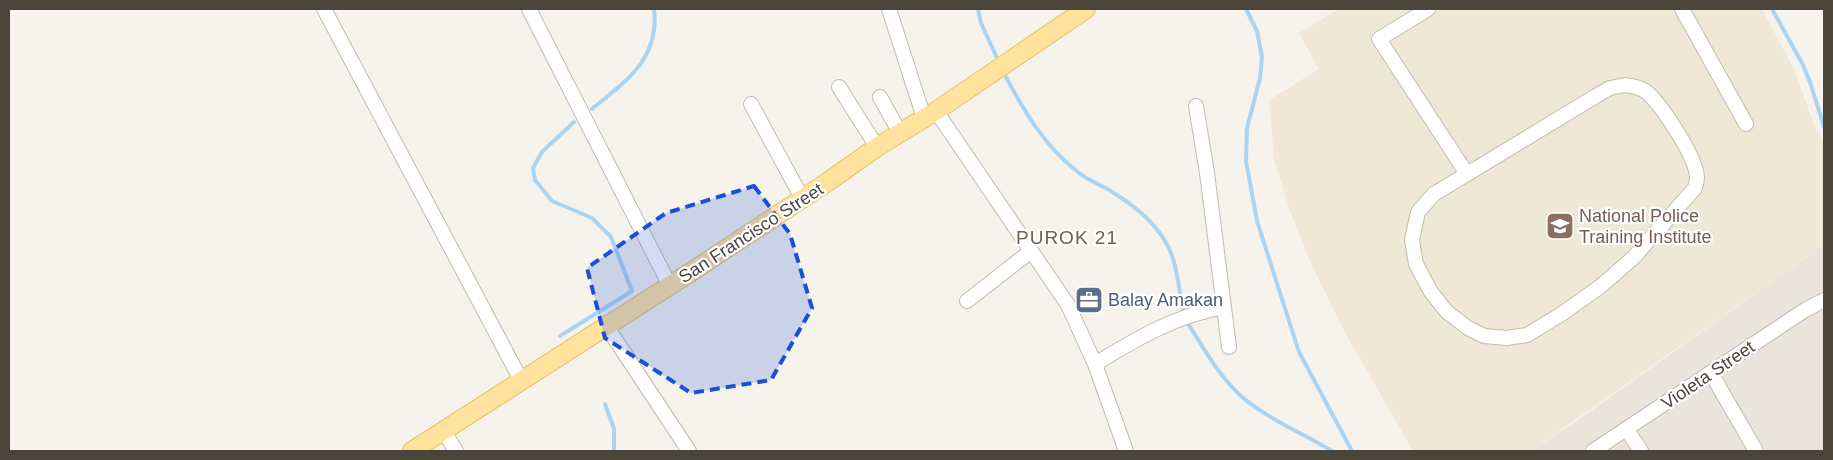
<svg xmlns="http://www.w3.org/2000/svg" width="1833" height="460" viewBox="0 0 1833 460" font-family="Helvetica,sans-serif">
<rect width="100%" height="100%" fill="#f6f3ec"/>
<path fill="#eae5da" d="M1824,245v206h-293l47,-31z"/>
<path fill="#efe8d6" d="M1339,9h423l32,60 21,58 9,14v104l-293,206h-118l-70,-122 -34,-70 -20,-51 -15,-49 -5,-59 50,-31 -20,-36z"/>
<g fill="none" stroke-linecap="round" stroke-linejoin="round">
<path stroke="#a9d4f2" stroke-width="4" d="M978,9l3,14 15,33
M1246,9l11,22 5,26 -2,21 -13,50 -1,33 11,60 42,131 53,99
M1772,9l30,54 8,19 14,45
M1006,77c19,36 40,71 73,96 9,7 20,11 30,17 20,12 44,30 56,51 12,18 14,49 18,70
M592,109c34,-28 68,-50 62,-100
M1187,322c16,25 31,53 54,74 25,22 63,38 91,55
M560,336l72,-45 -21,-54 -19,-19 -40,-17 -17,-21 -2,-12 9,-16 32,-30
M605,404l9,25v22"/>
</g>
<path fill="#d8cfc1" d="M1092,290l8,12 -14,8 -7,-13z"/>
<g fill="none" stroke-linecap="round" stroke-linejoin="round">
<defs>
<path id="minor" d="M324,9l198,373
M529,9l141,277
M889,9l35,109
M1428,9l-49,30 88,135
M1682,9l64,115
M1625,85c9,1 18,3 24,9 15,15 47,63 48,83 0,3 -1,8 -2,11l-61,69 -33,29 -38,27 -36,22 -20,3 -23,-2 -16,-8 -21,-16 -16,-20 -15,-28 -4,-24 6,-28 16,-18 162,-98 14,-8z
M839,87l38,60
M880,97l20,36
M751,104l51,94
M1196,106l11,67 22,174
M936,111l132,194 27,59 31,87
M967,301l64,-50
M607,327l82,124
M1095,364c41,-25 81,-49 129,-57
M1711,373l45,78
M1627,430l14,21
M444,432l12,19
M1593,451l212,-141 19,-10"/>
<path id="major" d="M412,451l279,-179 138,-91 48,-34 59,-36 150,-102"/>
</defs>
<use href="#minor" stroke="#c2bbae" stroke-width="16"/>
<use href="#major" stroke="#e6c16a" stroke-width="20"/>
<use href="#minor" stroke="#fff" stroke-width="14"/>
<use href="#major" stroke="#ffe39c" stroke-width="18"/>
</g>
<path fill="#1d4ed8" fill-opacity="0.2" stroke="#1d4ed8" stroke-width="4" stroke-dasharray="10 6" stroke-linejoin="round" d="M754,186l36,48 22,74 -41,72 -80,13 -86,-55 -18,-70 79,-55z"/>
<defs>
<symbol id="university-square" viewBox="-11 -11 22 22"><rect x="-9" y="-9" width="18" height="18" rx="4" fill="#8d6e63" stroke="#fff"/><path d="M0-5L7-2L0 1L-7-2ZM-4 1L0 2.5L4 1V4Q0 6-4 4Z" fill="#fff"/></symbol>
<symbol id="office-square" viewBox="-11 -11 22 22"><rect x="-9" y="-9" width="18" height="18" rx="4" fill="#5c6f8a" stroke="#fff"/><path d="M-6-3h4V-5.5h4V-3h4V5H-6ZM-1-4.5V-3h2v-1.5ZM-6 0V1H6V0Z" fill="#fff"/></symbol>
</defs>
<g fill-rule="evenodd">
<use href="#university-square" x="1544" y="210" width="32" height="32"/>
<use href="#office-square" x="1073" y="284" width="32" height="32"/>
</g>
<g text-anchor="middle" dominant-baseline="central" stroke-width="4.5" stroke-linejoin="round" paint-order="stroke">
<g font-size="18" fill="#785e54" stroke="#fff" text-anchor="start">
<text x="1579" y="216">National Police<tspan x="1579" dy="21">Training Institute</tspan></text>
</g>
<g font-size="18" fill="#4b4439" stroke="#fff">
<text transform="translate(751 233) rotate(-33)">San Francisco Street</text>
<text transform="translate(1708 375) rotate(-34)">Violeta Street</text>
</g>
<g font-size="18" fill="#4e5e75" stroke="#fff" text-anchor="start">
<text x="1108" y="300">Balay Amakan</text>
</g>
<g font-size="19" letter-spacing="1" fill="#6e6250" stroke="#fff">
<text x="1067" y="237">PUROK 21</text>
</g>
</g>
<rect width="1833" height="460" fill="none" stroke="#4b4439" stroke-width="20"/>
</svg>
